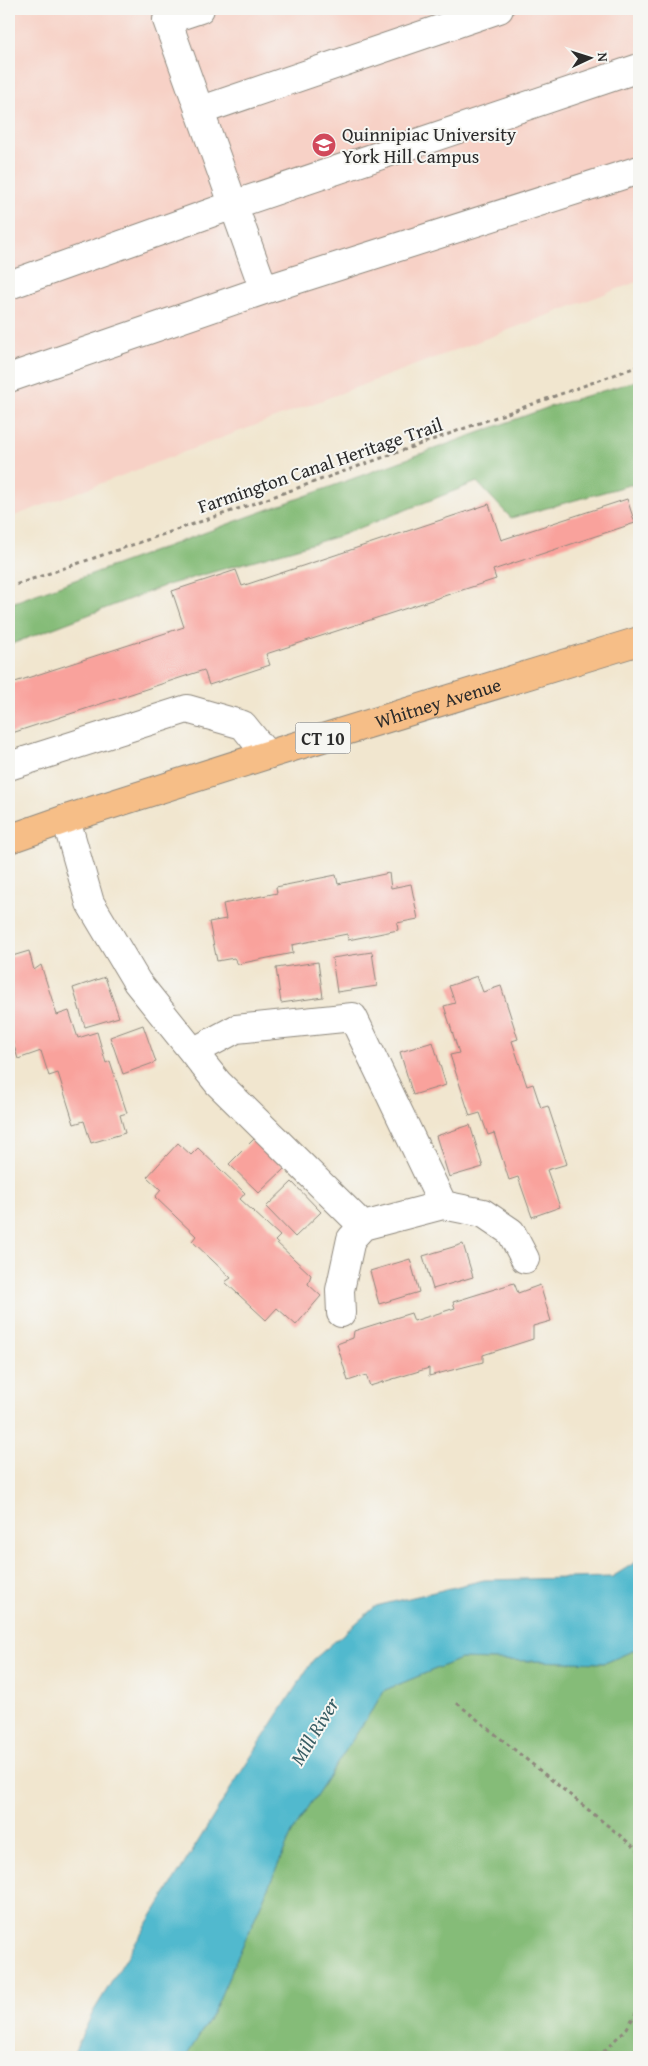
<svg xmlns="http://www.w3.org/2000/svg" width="648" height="2066" viewBox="0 0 648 2066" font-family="'Gentium Book Plus',serif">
<rect width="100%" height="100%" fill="#f6f6f2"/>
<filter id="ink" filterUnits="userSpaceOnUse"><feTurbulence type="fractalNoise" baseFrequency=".02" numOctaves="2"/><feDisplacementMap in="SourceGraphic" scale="10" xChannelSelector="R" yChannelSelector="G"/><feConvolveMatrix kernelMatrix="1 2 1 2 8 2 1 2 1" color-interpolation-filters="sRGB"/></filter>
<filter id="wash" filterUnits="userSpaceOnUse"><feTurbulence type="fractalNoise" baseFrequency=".0096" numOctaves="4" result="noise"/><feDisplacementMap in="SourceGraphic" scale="20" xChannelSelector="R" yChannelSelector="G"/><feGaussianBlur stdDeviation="1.12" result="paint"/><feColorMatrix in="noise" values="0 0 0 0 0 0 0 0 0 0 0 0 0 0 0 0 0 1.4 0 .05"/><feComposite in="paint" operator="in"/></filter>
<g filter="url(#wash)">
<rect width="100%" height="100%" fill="#f1e6cf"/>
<path fill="#f7d1c6" d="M9,9h630v272l-630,237z"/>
<path fill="#85bc78" stroke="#587452" d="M639,380v105h-10l-118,33 -34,-36 -138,54 -175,50 -155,59v-41l543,-198z
M639,1648v409h-453l27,-44 80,-182 92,-141 75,-31 145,4z"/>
<path fill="#51b9ce" stroke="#3e727c" d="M639,1560v88l-34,15 -145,-4 -75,31 -92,141 -80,182 -27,44h-114l21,-45 138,-224 82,-128 63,-54 108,-26 128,-3z"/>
<g id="blocks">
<path fill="#f9a29c" d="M627,499l8,24 -142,47 3,9 -230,75 4,11 -61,20 -5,-15 -195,64v-50l175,-57 -12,-36 64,-21 6,16 247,-82 12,36z
M389,873l2,15 20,-4 7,35 -21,4 1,7 -50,10 -1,-6 -55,11 1,8 -55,11 -4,-6 -17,3 -8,-39 17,-3 -3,-15 54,-11 -1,-6 60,-12 2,9z
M29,951l5,19 7,-5 16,50 12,-4 9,27 19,-6 9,31 4,-2 17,52 -7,2 5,18 -34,10 -7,-22 -10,3 -16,-51 -9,3 -8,-25 -23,8 -8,-26h-1v-76z
M372,952l5,34 -40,6 -5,-34z
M318,962l5,35 -42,6 -5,-35z
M477,976l6,16 18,-6 17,53 -6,2 15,45 6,-2 8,24 7,-2 19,58 -20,6 13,37 -28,10 -14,-40 -9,3 -15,-47 -6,2 -8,-22 -10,3 -20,-61 9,-2 -15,-47 11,-3 -6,-17z
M105,977l14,40 -34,10 -12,-39z
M143,1025l13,37 -33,12 -13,-37z
M433,1042l13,43 -33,10 -13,-43z
M470,1125l13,42 -34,10 -13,-41z
M255,1138l30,30 -26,25 -30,-29z
M178,1143l13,12 7,-7 47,45 -5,6 40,37 -5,5 36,34 -3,9 13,12 -25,29 -19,-17 -11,12 -41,-38 6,-4 -39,-37 4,-5 -41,-39 6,-7 -14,-13z
M292,1182l29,30 -26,25 -29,-30z
M463,1244l10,33 -40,12 -10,-33z
M410,1259l9,33 -40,12 -9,-33z
M514,1283l4,10 22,-8 11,36 -18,5v13l-50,16v7l-54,14v-8l-59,18 -4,-11 -18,6 -11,-37 16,-6 1,-7 57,-18 3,8 41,-13 -2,-6z"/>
</g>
</g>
<g filter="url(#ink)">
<use href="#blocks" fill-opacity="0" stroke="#8e887d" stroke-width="1"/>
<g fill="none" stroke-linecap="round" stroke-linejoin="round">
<defs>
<path id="minor" d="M200,9l-33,11 97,270 375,-120
M199,111l300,-102
M9,285l224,-80 406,-137
M9,378l255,-88
M9,766l178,-57 56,16 24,30
M66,819l24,84 47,79 81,101 145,143 80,-21 -90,-188 -117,12 -43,23
M443,1205l40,8 28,19 14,27
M341,1313l-1,-23 11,-51 12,-13"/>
<g id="highway">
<path id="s1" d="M9,839l57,-20 201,-64 372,-114"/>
</g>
</defs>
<use href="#minor" stroke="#8e887d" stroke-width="30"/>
<use href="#highway" stroke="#8e887d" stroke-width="30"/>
<path stroke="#8e887d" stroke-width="3" stroke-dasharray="4 4" stroke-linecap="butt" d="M9,587l252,-86 378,-135
M457,1703l182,148
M598,2057l29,-29 12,-20"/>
<use href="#minor" stroke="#fff" stroke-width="28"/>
<use href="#highway" stroke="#f6be87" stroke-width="28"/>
</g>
</g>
<defs>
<symbol id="university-disc" viewBox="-11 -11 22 22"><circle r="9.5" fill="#d1495b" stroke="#f6f6f2"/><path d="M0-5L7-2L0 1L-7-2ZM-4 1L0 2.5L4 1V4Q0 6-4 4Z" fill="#fff"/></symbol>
</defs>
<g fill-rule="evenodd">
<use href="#university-disc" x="310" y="131" width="28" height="28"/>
</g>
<g text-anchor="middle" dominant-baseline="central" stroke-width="4" stroke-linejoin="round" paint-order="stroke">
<rect fill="#f6f6f2" stroke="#686867" stroke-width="1" x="295.5" y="722.5" width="55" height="31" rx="4"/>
<g font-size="18" font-weight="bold" fill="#2b2b2b">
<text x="323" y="738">CT 10</text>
</g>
<g font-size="19" fill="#2b2b2b" stroke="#f6f6f2" text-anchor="start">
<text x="342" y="134">Quinnipiac University<tspan x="342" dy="22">York Hill Campus</tspan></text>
</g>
<g font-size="19" fill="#2b2b2b" stroke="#f6f6f2">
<text transform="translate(320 465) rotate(-19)">Farmington Canal Heritage Trail</text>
<text stroke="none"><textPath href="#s1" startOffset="450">Whitney Avenue</textPath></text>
</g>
<g font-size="20" font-style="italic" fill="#385d64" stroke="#f6f6f2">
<text transform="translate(314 1731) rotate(-59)">Mill River</text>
</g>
</g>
<rect width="648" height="2066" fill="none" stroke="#f6f6f2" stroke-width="30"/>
<g transform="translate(590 58) rotate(86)" stroke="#f6f6f2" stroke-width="4" paint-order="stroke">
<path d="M0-4L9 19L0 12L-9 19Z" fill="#2b2b2b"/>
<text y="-8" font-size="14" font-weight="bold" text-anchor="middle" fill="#2b2b2b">N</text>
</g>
</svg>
